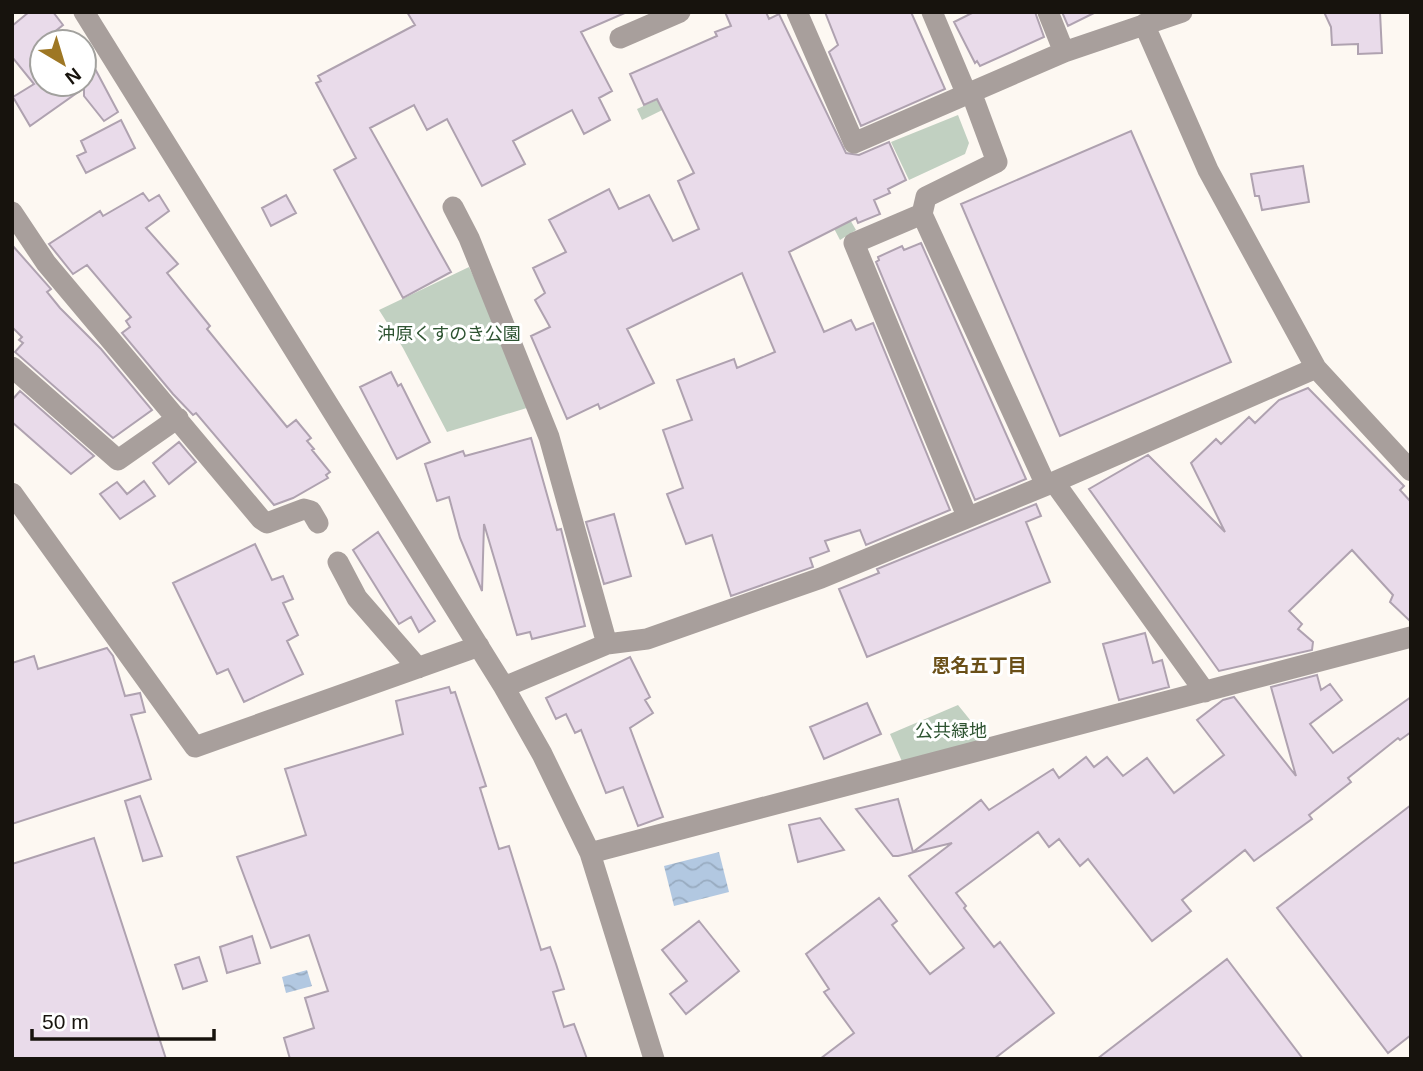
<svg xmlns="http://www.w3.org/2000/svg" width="1423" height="1071" viewBox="0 0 1423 1071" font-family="Arial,'Noto Sans JP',sans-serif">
<defs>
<pattern id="water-waves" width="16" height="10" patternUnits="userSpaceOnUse" patternTransform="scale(1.75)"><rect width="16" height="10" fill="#b2c8e1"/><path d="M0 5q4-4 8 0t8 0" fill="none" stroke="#98abc0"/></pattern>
</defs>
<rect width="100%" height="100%" fill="#fdf8f2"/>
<path fill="#c1d0c1" d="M754,54l102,176 -16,10 -90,-173 -108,53 -5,-11z
M958,115l11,28 -4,11 -56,26 -18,-38z
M469,267l25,52 36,88 -83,25 -44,-84 -24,-38z
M958,705l17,21 5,18 -76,22 -14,-32z"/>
<path fill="url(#water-waves)" d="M719,852l10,40 -55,14 -10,-40z
M307,970l5,16 -26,7 -4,-16z"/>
<path fill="#e9dbea" stroke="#afa2b0" stroke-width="2" d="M29,12h24l10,13 -21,17v42h42v-36l34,64 -14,9 -20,-25v-8l-54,38 -17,-29 21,-13 -22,-27v-31z
M407,12h220l-46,20 31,59 -13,7 11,22 -26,14 -12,-24 -59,31 12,23 -43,22 -35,-67 -20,11 -13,-25 -44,23 81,144 -48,26 -69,-128 22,-12 -40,-75 5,-2 -3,-5 97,-51z
M725,12h41l3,7 10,-5 67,139 13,2 30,-13 17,38 -18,9 2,4 -16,7 6,14 -22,9 -2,-5 -67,34 35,80 27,-12 5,10 17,-7 77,187 -84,35 -6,-15 -35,11 4,10 -19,7 3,9 -82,29 -19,-61 -26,9 -19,-50 16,-6 -20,-58 29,-10 -15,-40 57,-21 3,9 38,-16 -33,-79 -115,56 27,54 -54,26 -2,-5 -31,15 -36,-83 19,-9 -15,-27 10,-7 -12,-25 33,-16 -17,-32 60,-31 10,20 30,-14 24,46 26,-12 -21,-48 16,-8 -37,-74 -13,6 -14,-31 87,-38 -2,-4 16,-6z
M825,12h86l34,77 -84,37 -32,-74 9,-7z
M974,12h61l9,25 -64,29 -3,-5 -2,2 -21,-41z
M1062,12h34l-28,14z
M1324,12h56l2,41 -24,1v-10l-26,1 -1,-18z
M121,120l14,28 -49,25 -9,-17 9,-4 -5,-11z
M1131,131l100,231 -171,74 -99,-232z
M1303,166l6,36 -47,8 -3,-14h-4l-4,-22z
M143,193l6,8 10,-6 10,16 -23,17 32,36 -11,9 43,53 -3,3 80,98 9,-7 15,18 -4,3 7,8 -2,1 18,22 -4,3 2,3 -35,20 -19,7 -78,-92 -3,2 -20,-21 -51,-61 8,-6 -4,-6 5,-4 -44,-52 -14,9 -24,-30 51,-33 3,5z
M286,195l10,18 -25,13 -9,-18z
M921,243l105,236 -51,21 -99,-238 3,-2 -1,-3 24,-11 2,4z
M12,245l39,44 -4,3 13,16 41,41 51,61 -39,28 -98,-86 8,-9 -4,-3 3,-3 -10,-10z
M391,372l7,14 3,-2 29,58 -33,17 -37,-72z
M1308,388l96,98 -4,4 11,12v120l-21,-20 3,-7 -41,-45 -63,61 13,13 -4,5 15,13 -1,8 -93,21 -130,-182 59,-34 77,77 -34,-69 25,-24 5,5 28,-27 6,6 24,-23z
M20,391l74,65 -23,18 -59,-52v-22z
M531,438l26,92 4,-1 24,97 -53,13 -2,-7 -13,3 -33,-111 -2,67 -22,-53 -11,-41 -12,4 -12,-37 38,-13 2,5z
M179,442l17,20 -27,22 -16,-21z
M144,481l11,15 -35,23 -20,-25 17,-12 10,12z
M1036,504l5,12 -15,6 24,60 -183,75 -28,-68 40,-16 -2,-4z
M614,514l17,62 -27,8 -18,-62z
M378,532l57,89 -16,11 -8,-15 -12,7 -46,-74z
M255,544l17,36 11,-4 10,23 -10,4 15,32 -11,6 16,33 -59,28 -16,-33 -11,5 -44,-91z
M1145,633l8,30 9,-3 7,27 -50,13 -16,-56z
M107,648l6,8 12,40 15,-3 5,19 -14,3 20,64 -139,45v-161l22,-7 4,13z
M630,657l20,40 -5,3 8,13 -23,15 33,89 -25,9 -15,-39 -17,6 -25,-63 -6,3 -9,-19 -10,5 -10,-21z
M1317,675l4,15 9,-6 12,16 -32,24 23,29 78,-56v35l-11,8 -2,-2 -50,40 3,4 -42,33 3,4 -58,42 -9,-11 -63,50 9,11 -39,30 -64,-82 -8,7 -21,-27 -10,8 -11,-15 -82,61 10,13 -2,2 30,39 6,-5 54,71 -60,46h-174l34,-26 -30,-41 5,-3 -23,-35 73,-56 18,23 -5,4 38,49 34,-26 -55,-72 43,-33 -54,13h-5l-37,-47 42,-10 15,53 68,-52 8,10 64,-41 6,9 27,-21 8,10 13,-10 16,19 24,-18 27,35 50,-38 -27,-35 26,-20 11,-3 62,79 -25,-89z
M449,687l2,6 4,-1 31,94 -6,2 19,61 10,-3 32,104 9,-3 6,17 8,25 -11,3 11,35 10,-3 13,35h-297l-6,-21 30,-10 -9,-30 23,-7 -19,-56 -38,13 -34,-91 69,-22 -21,-66 118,-35 -7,-33z
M867,703l14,31 -57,25 -14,-32z
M140,796l22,60 -19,5 -18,-60z
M1411,805v230l-23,18 -111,-145z
M820,818l24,32 -46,12 -9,-37z
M94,838l72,221h-154v-195z
M699,921l40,50 -53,43 -16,-20 17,-13 -25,-31z
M252,936l8,27 -33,10 -7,-26z
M199,957l8,24 -24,8 -8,-24z
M1227,959l76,100h-206z"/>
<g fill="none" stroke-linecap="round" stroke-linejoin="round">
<path stroke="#a89f9c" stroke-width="21" d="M84,12l420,675 38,67 48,99 64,206
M797,12l57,131 210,-91 118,-40
M932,12l35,83 7,5 23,62 -71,35 -4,17 123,269
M1048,12l16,40
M1144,24l64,146 108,198 95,103
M620,38l60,-26
M453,207l16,31 80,199 58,207
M12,212l34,51 215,256 6,4 37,-14 7,2 7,12
M922,214l-68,29 113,273
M12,367l106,93 60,-42
M1054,482l151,210
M12,493l183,254 284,-101
M338,562l19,36 61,70
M504,687l103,-43 40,-5 174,-61 233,-96 262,-114
M590,853l821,-216"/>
</g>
<g text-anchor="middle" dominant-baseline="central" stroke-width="6" stroke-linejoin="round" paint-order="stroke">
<g font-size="18" fill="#2d5331" stroke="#fff">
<text x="449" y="334">沖原くすのき公園</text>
<text x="951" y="731">公共緑地</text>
</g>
<g font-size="19" font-weight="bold" fill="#6a4f17" stroke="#fff">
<text x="979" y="665">恩名五丁目</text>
</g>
</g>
<rect width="1423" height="1071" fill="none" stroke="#17130d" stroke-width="28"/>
<g transform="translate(63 63) rotate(142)"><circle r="33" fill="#ffffff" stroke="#a2a19e" stroke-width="2"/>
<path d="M0-5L12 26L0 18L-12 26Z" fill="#9e7724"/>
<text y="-10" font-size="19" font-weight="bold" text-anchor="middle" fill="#17130d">N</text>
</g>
<path d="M32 1029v10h182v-10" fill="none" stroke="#17130d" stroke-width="3.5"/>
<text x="42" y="1029" font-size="21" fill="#17130d" stroke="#ffffff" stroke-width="5" paint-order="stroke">50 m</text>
</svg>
